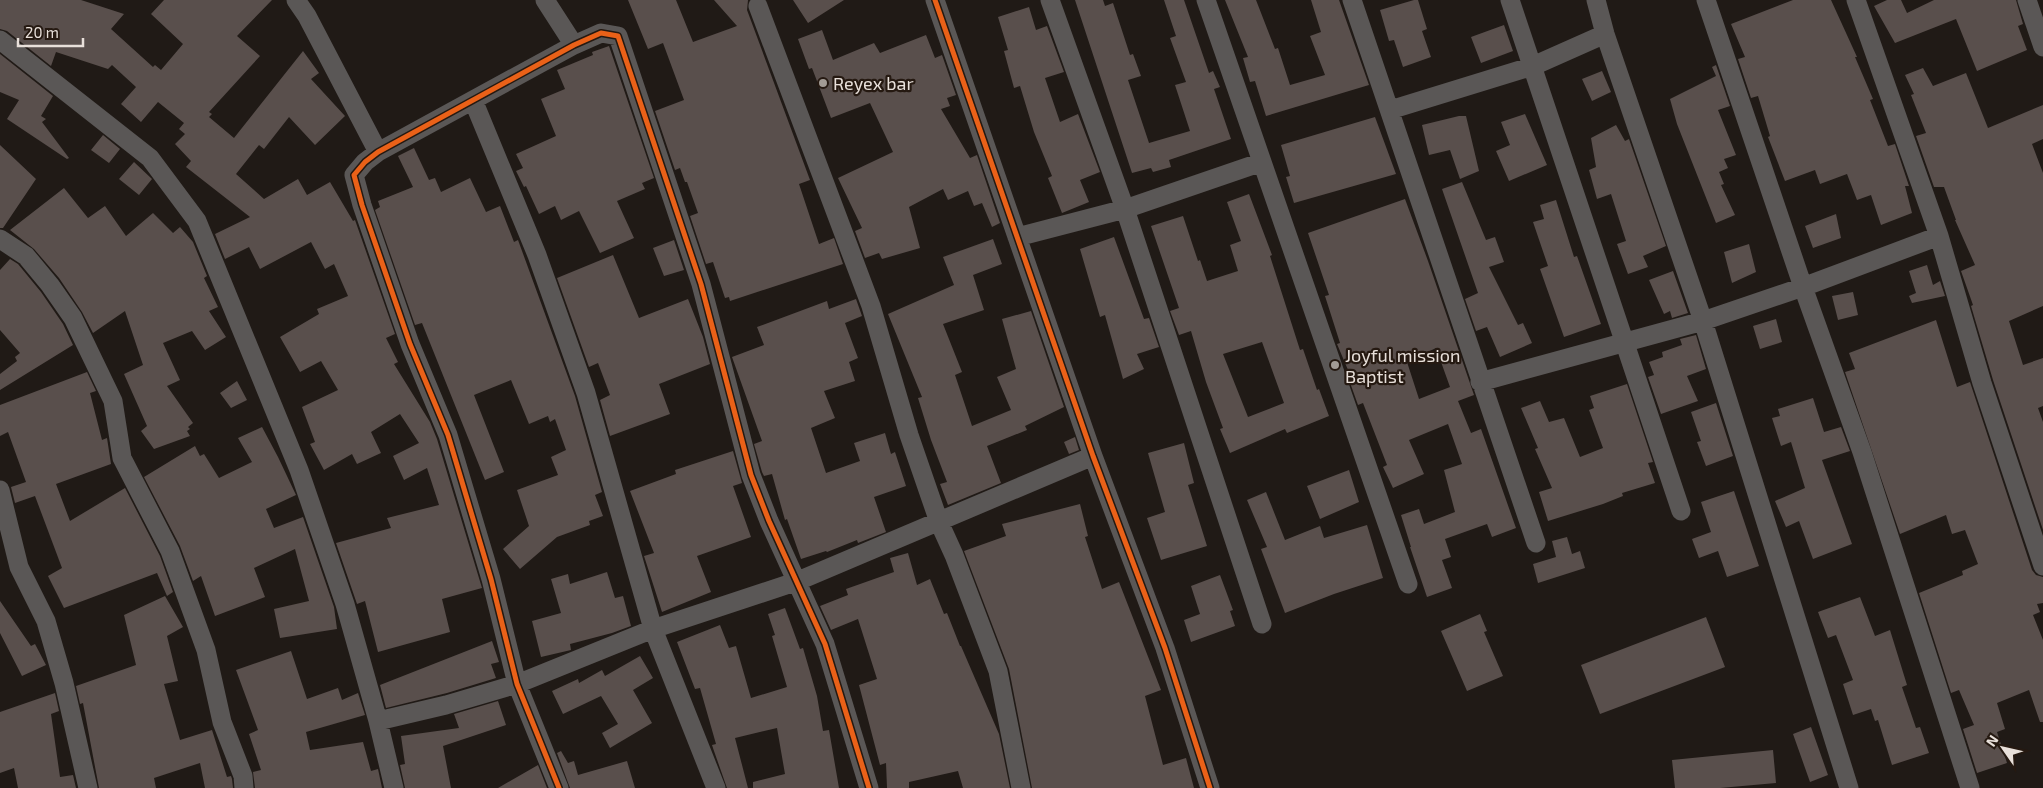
<svg xmlns="http://www.w3.org/2000/svg" width="2043" height="788" viewBox="0 0 2043 788" font-family="'Exo 2',sans-serif">
<rect width="100%" height="100%" fill="#201a16"/>
<path fill="#594f4c" fill-rule="evenodd" d="M0,0h81l43,14 -13,15 42,38 2,-2 6,5 22,-26 -32,-30 13,-14h108l-35,36 23,20 -51,56 3,2 -3,3 25,21 69,-87 16,22 -8,6 34,37 -30,29 -26,-28 -25,32 -5,-4 -23,29 28,25 34,-20 9,16 23,-13 23,39 2,-1 40,114 -9,4 12,24 -4,2 36,58 7,17 45,149 -40,11 8,33 -72,20 -13,-51 -8,3 -21,-61 55,-15 -4,-10 52,-13 -12,-37 -23,12 -11,-24 26,-13 -19,-29 -29,18 10,21 -24,11 -5,-10 -28,16 -14,-26 5,-2 -13,-35 36,-17 -17,-29 -21,11 -20,-35 39,-23 -2,-5 31,-13 -14,-32 -9,5 -14,-27 -51,27 -11,-22 -24,12 -10,-25 35,-17 -64,-50 5,-6 -16,-17 10,-10 -6,-5 5,-6 -26,-21 -17,20 -20,-18 15,-17 -24,-22 -4,4 -52,-17 -5,14 -44,-35 -7,-2z
M628,0h48l17,42 44,-16 -23,-26h34l-1,10 63,170 -11,4 20,60 15,-6 9,26 -113,37 -1,-4 -4,1 -12,-36 -7,2 -16,-48 8,-3 -11,-31h-2l-5,-14 -5,2 -20,-59 29,-11 -21,-57 -15,6z
M793,0h51l-36,23z
M1075,0h28l2,6 8,-3 17,52 3,-1 8,22 -13,4 21,63 41,-12 -15,-46 11,-3 -16,-44 6,-2 -12,-36h20l25,73 4,-2 7,16 -6,2 17,50 -62,21 2,7 -18,5 -2,-4 -19,5z
M1225,0h31l19,49 3,-1 12,37 35,-10 -15,-39 11,-4 -10,-32h28l30,85 -103,31 -11,-35 -5,1 -7,-24 5,-1z
M1414,0h4l9,29 -5,2 9,26 -28,10 -9,-27 -5,1 -9,-31z
M1793,0h38l26,57h-2l18,42 -3,1 18,46 7,-2 14,42h-4l7,27 -31,12 -10,-30 -14,5 -10,-26 -27,10 -5,-14 -30,11 -17,-44 2,-1 -12,-40 -7,2 -13,-39 7,-2 -14,-33z
M1887,0h14l6,13 27,-13h82l7,24 -5,2 9,24 -50,21 -21,-52 -61,24 -21,-37z
M1029,7l7,23 11,-4 17,46 -19,6 15,44 18,-8 22,58 -20,8 9,22 -27,11 -14,-35 4,-2 -18,-44 -14,-46 -6,2 -10,-37 4,-1 -10,-33z
M1504,25l9,26 -32,12 -10,-26z
M822,30l11,30 41,-17 6,10 46,-18 9,23 7,-3 14,40 -9,3 3,8 -9,3 29,49 7,-3 23,68 -8,4 -10,-24 -8,3 -6,-15 -20,9 -5,-11 -34,18 11,41 -38,11 -3,-6 -14,5 -10,-27 7,-3 -24,-50 55,-26 -23,-49 -39,15 -19,-50 -3,1 -11,-30z
M609,46l45,132 -12,5 3,6 -28,12 17,37 -34,15 -21,-42 -18,9 -6,-14 -16,8 -13,-28 -2,1 -8,-16 7,-3 -7,-14 40,-18 -15,-37 24,-10 -8,-19 36,-15 -1,-3z
M0,54l53,42 -12,20 5,3 -4,3 27,36 -2,1 -60,-40 12,-19 -19,-8z
M1716,65l14,41 -12,4 18,45 -12,4 4,9 -9,4 5,12 -3,1 14,30 -19,8 -39,-99 -7,-25 46,-23 -4,-9z
M1923,68l10,18 33,-13 22,55 55,-23v34l-11,5 11,29v133l-34,15 14,44 20,-7v48l-5,2 5,14v108l-50,-150 -22,-74 2,-1 -12,-34 14,-6 -20,-45h1l-12,-33h-10l-18,-51 10,-3 -15,-38 3,-1 -9,-19z
M1602,71l9,21 -19,9 -10,-22z
M1525,114l22,51 -38,16 -13,-30 14,-6 -9,-23z
M1459,116h7l13,55 -19,8 -10,-29 -21,5 -7,-30z
M1375,117l21,57 -102,29 -8,-26 4,-1 -9,-31z
M1616,125l9,16 4,-2 37,107 -23,10 5,11 -20,7 -11,-30 9,-3 -15,-47 -14,5 -8,-29 7,-3 -5,-29z
M103,135l17,14 -11,14 -18,-13z
M0,145l36,34 -33,49h-3z
M414,148l15,32 6,-2 6,14 29,-14 16,34 14,-6 14,36 4,-2 57,156 27,96 -7,3 8,21 -14,5 1,4 -33,12 -37,32 -17,-20 26,-23 -12,-36 41,-15 -7,-18 15,-7 -11,-31 -5,3 -2,-6 -19,8 -18,-44 -37,15 30,77 -19,8 -63,-157 -7,2 -40,-115 5,-3 -2,-6 35,-14 -15,-31z
M134,162l18,17 -13,16 -20,-16z
M1462,182l24,58 9,-3 9,25 -15,5 29,58 5,-2 9,20 -32,14 -13,-30 -11,4 -11,-32 13,-6 -36,-104z
M64,188l24,30 17,-12 21,30 27,-23 20,20 7,-6 13,15 14,34 -3,2 14,29 -9,4 17,26 -21,13 -13,-19 -29,12 17,37 -13,6 26,37 -5,4 2,2 -3,2 3,5 -36,13 -13,-18 6,-5 -23,-52 19,-9 -18,-54 -32,22 -11,-21 -23,-34 -25,-29 -24,-19z
M1249,194l23,61 -2,1 30,94 3,-1 14,41 2,-1 10,27 -42,17 -2,-4 -55,24 -10,-24 3,-1 -17,-46 -15,-51 -12,4 -9,-24 9,-3 -28,-82 32,-10 15,45 2,-1 7,21 31,-10 -8,-26 11,-4 -14,-39zM1262,342l22,61 -36,14 -25,-63z
M1405,199l23,62 46,134 -16,6 13,32 10,-4 35,99 -24,9 -5,-13 -42,15 6,18 -9,3 10,28 -25,9 -17,-50h1l-10,-32 18,-6 5,15 31,-12 -11,-42 18,-6 -14,-40 -39,16 15,34 -31,14 -10,-21 4,-2 -24,-62 -5,2 -10,-28h3l-14,-33 3,-1 -15,-47 4,-1 -21,-62zM1436,348l14,39 -31,12 -12,-37z
M1556,200l18,57 3,-1 24,68 -37,13 -24,-68 8,-3 -15,-44 11,-3 -4,-14z
M1836,214l5,24 -28,10 -8,-22z
M1114,237l30,82 5,-1 10,29 -22,7 7,15 -21,10 -18,-64 -5,2 -20,-68z
M993,239l9,25 -29,11 11,35 -41,14 19,48 -7,3 17,51 39,-16 -14,-33 19,-8 -14,-50 29,-8 33,96 -39,19 2,4 -40,16 14,37 -53,22 -8,-21 7,-2 -16,-42 -13,-42 4,-1 -34,-83 66,-29 -11,-28z
M674,240l10,30 -20,6 -11,-28z
M1749,244l7,28 -24,11 -8,-31z
M613,255l26,63 49,-19 15,38 7,27 -51,20 11,30 -60,22 -10,-36 10,-5 -12,-32 -9,4 -32,-89z
M10,259l8,5 23,28 22,32 10,21 -73,45v-16l17,-13 -2,-4 5,-4 -20,-23v-60z
M1927,265l6,20 7,-4 5,15 -33,7 -3,-7 7,-3 -7,-22z
M1673,271l15,42 -16,5 -2,-7 -6,3 -15,-34z
M1853,292l5,23 -20,5 -6,-24z
M856,299l6,17 -17,7 13,35 -9,4 6,19 -31,10 11,27 -24,10 15,45 34,-12 -6,-18 31,-10 6,21 4,-2 11,34 -32,11 12,35 -28,11 -1,-3 -30,12 -1,-1 -25,8 -14,-40 -2,1 -13,-46 -8,2 -2,-4 -8,-28 8,-3 -30,-84 32,-12 -7,-18 70,-26 2,8z
M1776,319l6,23 -22,7 -7,-23z
M1936,320l21,67 13,-5 62,188 4,5 7,2v26l-6,1 3,8 -7,3 10,25v82h-3l-11,-32 -32,13 8,26 -8,3 10,31 -30,10 -14,-44 11,-4 -15,-35 -8,3 -32,-100 44,-18 -1,-4 16,-7 -13,-34 -13,4 -6,-19 -46,19 -55,-162 10,-3 -6,-16z
M1696,335l10,34 -19,7 11,25 -37,13 -13,-37 6,-2 -5,-13 14,-5 -1,-5 20,-7 -2,-6z
M87,372l9,19 -6,2 12,47 5,-2 4,26 -55,20 14,37 55,-33 35,68 13,36 -6,4 -10,-23 -93,35 -16,-32 14,-8 -27,-72 -20,7 -4,-16 15,-5 -18,-50 -8,4v-31z
M237,381l10,19 -16,8 -11,-15z
M1627,384l26,78 -5,1 7,20 -33,10 1,3 -20,8 -55,17 -9,-29 13,-4 -17,-39 3,-1 -17,-40 19,-7 9,21 15,-4 16,39 23,-9 -14,-38 5,-2 -4,-12z
M1813,398l11,34 17,-5 9,24 -28,9 30,84 -39,15 -14,-38 -13,6 -11,-26 30,-13 -14,-46 -10,4 -9,-28 8,-2 -2,-7z
M1716,403l17,53 -27,10 -9,-24 4,-1 -10,-29z
M262,427l16,30 18,38 -30,14 8,19 29,-11 31,90 3,22 -57,9 -6,-29 35,-8 -14,-52 -41,19 11,29 -50,19 -14,-40 -8,5 -13,-35 -36,-69 51,-31 5,10 4,-2 15,24 33,-16 -14,-24z
M1075,437l4,13 -10,4 -5,-12z
M1184,443l10,40 -6,2 19,61 -46,14 -14,-42 18,-6 -17,-59z
M733,451l9,32 -9,3 18,51 -54,19 14,36 -49,20 -18,-56 10,-3 -24,-62 46,-17 -1,-4z
M1349,470l10,32 -39,17 -13,-33z
M1734,491l25,75 -32,11 -9,-26 -19,7 -7,-19 19,-7 -10,-30z
M1266,492l19,48 35,-14 4,12 43,-13 16,53 -49,16 -49,19 -24,-64 6,-2 -20,-47z
M1080,504l8,32 -3,1 17,52 17,-7 42,108 -16,6 18,69 23,-7 8,30h-162l-23,-119 -45,-118 42,-15 -4,-12z
M1567,537l5,17 8,-3 5,17 -47,15 -5,-19 23,-7 -4,-16z
M908,553l9,32 13,-6 14,35 3,-1 13,33h1l38,88 11,54h-47l-5,-17 -49,11v6h-22l-1,-25 -6,2 -21,-80 18,-6 -19,-60 -27,11 -11,-24 28,-11 -2,-6 48,-17 -4,-14z
M607,572l8,26 8,-2 8,30 -19,7 -42,11 1,6 -30,7 -9,-36 29,-8 -10,-34 17,-5 2,10z
M1220,575l13,35 -3,1 5,15 -44,16 -7,-22 16,-6 -9,-28z
M165,596l18,31 -16,9 11,45 -14,3 16,56 32,-10 15,47 4,-1 1,3 1,9h-28l-5,-25 -46,15 2,10h-57l-16,-85 -3,1 -4,-18 60,-21 -12,-50z
M1860,597l15,39 15,-6 17,55 -5,2 14,41 4,-1 9,26 -37,12 -14,-45 -3,1 -4,-12 -18,6 -10,-31 10,-4 -17,-45 -8,3 -10,-26z
M0,601l31,45 4,-2 11,21 -24,11 -22,-43z
M785,608l15,41 3,-1 14,48 6,35 6,-1 10,58h-86v-6l32,-8 -8,-46 -42,10 13,50h-21l-13,-37 -2,-6 4,-1 -16,-56 -5,1 -18,-47 43,-17 9,23 7,-2 15,52 36,-11 -15,-51 3,-1 -7,-21z
M1480,614l7,17 -3,1 19,44 -36,15 -26,-60z
M1706,617l19,50 -125,47 -19,-49z
M492,641l7,21 -8,2 5,14 -49,15 -61,15 -6,-23z
M291,651l16,48 31,-11 4,12 16,-7 7,22 -59,17 4,18 53,-8 8,29 7,-2 4,19h-127l-2,-16 8,-2 -12,-36 9,-4 -22,-60z
M640,656l13,22 -20,12 19,33 -42,25 -8,-15 16,-9 -17,-28 -38,18 -11,-23 26,-12 1,4 23,-13 3,6z
M55,693l4,18 -8,3 9,63 13,-2 3,13h-58l-4,-20 -14,5v-61z
M498,701l8,24 -63,21 8,42h-46l-5,-23 5,-1 -4,-28 58,-8 -5,-14z
M1811,727l17,48 -18,7 -17,-48z
M1773,750l3,33 -56,5h-45l-3,-28z
M561,751l7,12 6,-2 4,14 49,-14 8,27h-65l-13,-35z
M538,765l9,23h-49z"/>
<g fill="none" stroke-linecap="round" stroke-linejoin="round">
<path stroke="#5a5756" stroke-width="19" d="M296,0l11,16 71,136
M545,0l29,45
M935,0l158,456 72,192 45,140
M1050,0l75,209 137,415
M1206,0l202,584
M1352,0l184,543
M1510,0l171,511
M1596,0l9,34 98,287 146,467
M1706,0l97,287 59,165 108,336
M1856,0l83,236 43,147 61,183
M2027,0l16,47
M758,6l113,300 38,129 30,87 15,33 44,116 23,117
M0,40l150,118 47,63 102,249 46,134 33,117 16,67
M473,100l64,155 49,138 67,236 63,159
M1390,110l143,-44 72,-32
M1017,237l108,-28 137,-47
M0,239l26,17 24,29 23,33 40,83 9,57 48,93 36,99 16,72 21,54 1,12
M1480,382l223,-61 100,-34 136,-51
M0,490l19,77 27,54 18,62 24,105
M378,721l68,-16 71,-21 136,-55 145,-48 295,-125
M559,788l-42,-104 -26,-105 -43,-144 -38,-91 -48,-139 -8,-30 11,-13 13,-10 196,-107 27,-12 17,3 83,248 50,191 18,46 56,123 44,144"/>
<defs>
<path id="cycleway" d="M935,0l158,456 72,192 45,140
M559,788l-42,-104 -26,-105 -43,-144 -38,-91 -48,-139 -8,-30 11,-13 13,-10 196,-107 27,-12 17,3 83,248 50,191 18,46 56,123 44,144"/>
</defs>
<use href="#cycleway" stroke="#251911" stroke-width="8"/>
<use href="#cycleway" stroke="#ea6118" stroke-width="5"/>
</g>
<g fill="#a29b95" stroke="#251911" stroke-width="2">
<circle cx="823" cy="83" r="5"/>
<circle cx="1335" cy="365" r="5"/>
</g>
<g text-anchor="middle" dominant-baseline="central" stroke-width="4.5" stroke-linejoin="round" paint-order="stroke">
<g font-size="18" fill="#e8e0da" stroke="#251911" text-anchor="start">
<text x="833" y="83">Reyex bar</text>
<text x="1345" y="355">Joyful mission<tspan x="1345" dy="21">Baptist</tspan></text>
</g>
</g>
<g transform="translate(2003 748) rotate(304)" stroke="#251911" stroke-width="4" paint-order="stroke">
<path d="M0-4L9 19L0 12L-9 19Z" fill="#e8e0da"/>
<text y="-8" font-size="14" font-weight="bold" text-anchor="middle" fill="#e8e0da">N</text>
</g>
<path d="M18 38v8h65v-8" fill="none" stroke="#e8e0da" stroke-width="2.5"/>
<text x="25" y="38" font-size="15" fill="#e8e0da" stroke="#251911" stroke-width="4" paint-order="stroke">20 m</text>
</svg>
